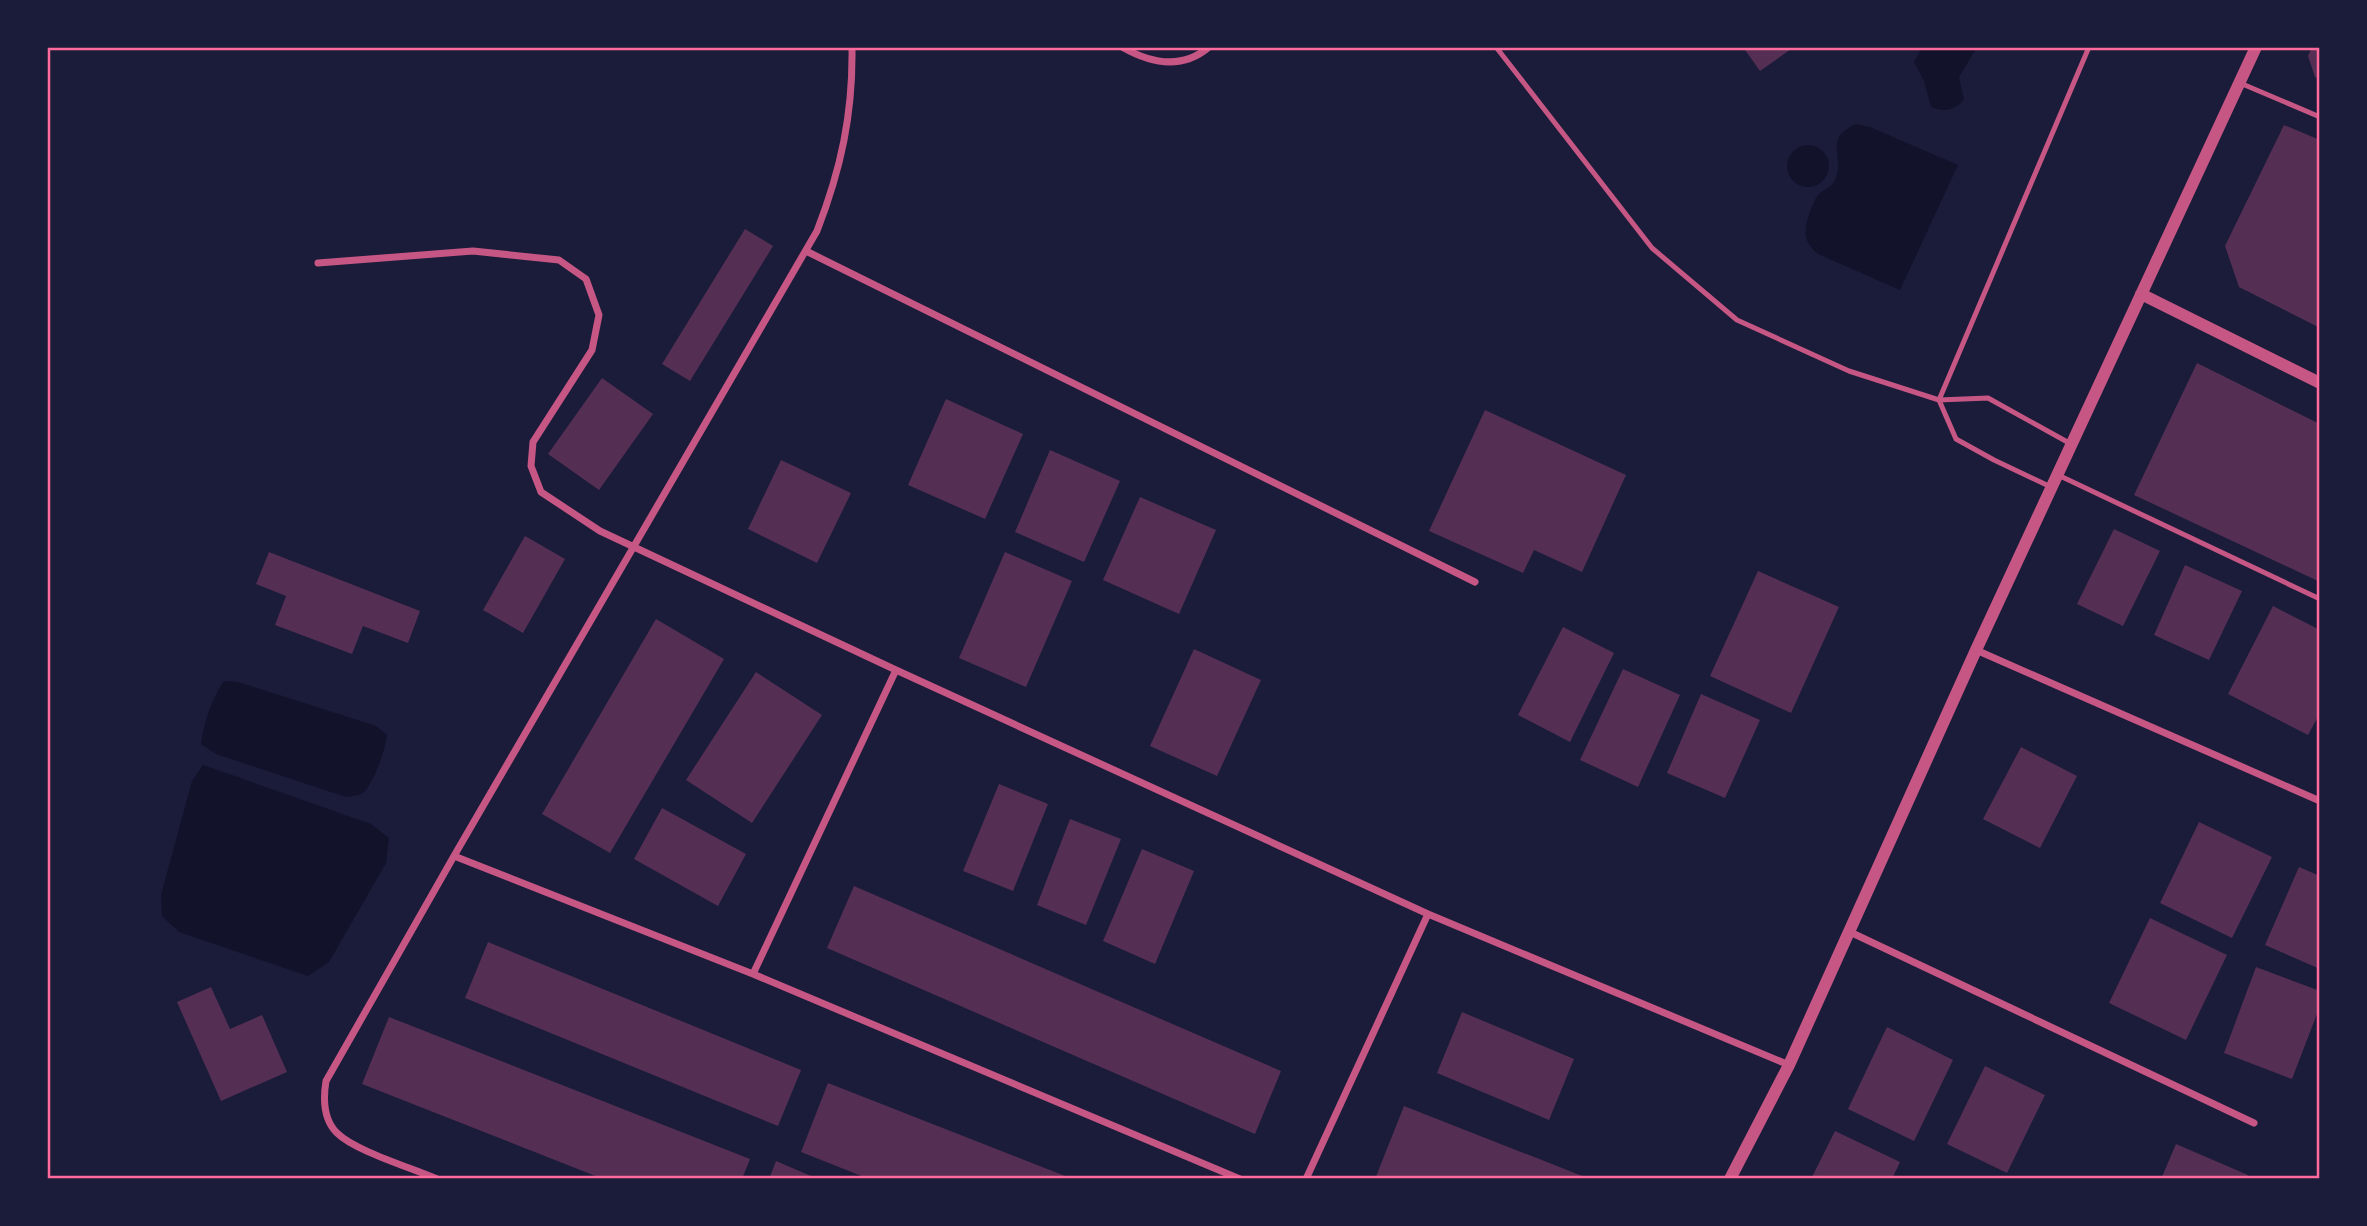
<svg xmlns="http://www.w3.org/2000/svg" width="2367" height="1226" viewBox="0 0 2367 1226" font-family="Manrope,sans-serif">
<rect width="100%" height="100%" fill="#1b1b3a"/>
<path fill="#12122b" d="M1926,47h51l-18,30 5,23c-11,11 -19,12 -33,7l-7,-26 -10,-19 6,-11z
M1856,124l14,3 88,38 -58,125 -82,-36c-17,-14 -14,-26 -7,-45 2,-4 4,-11 8,-15 5,-5 12,-6 16,-14 11,-24 -13,-41 21,-56z
M1787 166a21 21 0 1 1 42 0a21 21 0 1 1-42 0Z
M224,681l14,1 138,44 11,9c-1,13 -14,50 -24,58 -5,3 -11,3 -17,4l-130,-43 -15,-10c3,-22 10,-44 23,-63z
M203,765l168,59 18,14 -3,25 -57,99 -21,14 -129,-44 -17,-16 -1,-21 31,-114z"/>
<path fill="#542f53" d="M1743,47h51l-34,24z
M2312,47h8v33l-5,-3 -7,-21z
M2284,125l36,15v188l-81,-41 -14,-41z
M745,229l28,17 -83,135 -28,-17z
M2197,363l123,61v158l-186,-87z
M602,378l51,36 -54,76 -51,-36z
M946,399l77,35 -38,85 -77,-34z
M1485,410l141,65 -44,97 -48,-22 -11,23 -94,-42z
M1050,450l70,31 -36,81 -69,-30z
M781,460l70,33 -34,70 -69,-34z
M1140,497l76,33 -37,84 -76,-34z
M2114,529l46,22 -37,75 -46,-22z
M525,536l40,23 -42,74 -40,-23z
M269,552l151,59 -12,32 -45,-17 -11,28 -77,-29 11,-29 -30,-12z
M1005,552l67,29 -46,106 -67,-29z
M2185,565l57,26 -33,69 -55,-25z
M1758,571l81,36 -48,106 -81,-37z
M2273,606l47,24v83l-12,22 -80,-41z
M656,619l68,40 -114,194 -68,-39z
M1563,627l51,26 -44,89 -52,-27z
M1194,649l67,31 -44,96 -67,-30z
M1623,669l57,26 -42,92 -58,-27z
M756,672l66,43 -70,108 -66,-43z
M1701,694l59,26 -35,78 -58,-25z
M2021,747l56,29 -37,72 -57,-29z
M999,784l49,20 -35,87 -50,-20z
M662,808l84,46 -28,52 -84,-47z
M1070,819l51,20 -35,86 -49,-20z
M2199,822l73,35 -40,81 -72,-35z
M1142,849l52,22 -39,93 -52,-23z
M2299,867l21,9v93l-55,-24z
M854,886l427,185 -26,63 -428,-186z
M2150,918l77,37 -41,85 -77,-37z
M488,942l313,128 -23,56 -313,-128z
M2256,967l64,24v15l-28,73 -68,-26z
M211,987l19,42 32,-14 25,57 -66,29 -44,-99z
M1462,1012l112,47 -25,61 -112,-47z
M389,1017l361,142 -8,20h-139l-241,-95z
M1887,1027l66,33 -39,81 -66,-32z
M1985,1066l60,29 -38,78 -60,-29z
M828,1083l245,96h-204l-68,-27z
M1404,1106l186,73h-215z
M1835,1131l65,31 -8,17h-81z
M2176,1144l72,31 -2,4h-85z
M776,1161l42,18h-49z"/>
<g fill="none" stroke-linecap="round" stroke-linejoin="round">
<path stroke="#c65784" stroke-width="5" d="M1496,47l156,201 85,72 112,51 90,29 49,-2 83,46
M2240,83l80,34
M2058,475l262,124
M2051,487l-57,-27 -38,-21 -17,-39 150,-353"/>
<path stroke="#c65784" stroke-width="7" d="M1122,47c28,16 60,23 87,0
M806,251l669,331
M318,263l155,-12 86,9 27,19 13,36 -7,35 -59,92 -2,24 10,26 59,39 296,139 532,244 361,151
M1976,650l344,151
M454,856l299,118 487,205
M1850,932l404,191
M753,974l143,-304
M437,1179c-25,-11 -82,-28 -100,-46 -14,-14 -14,-34 -11,-52l128,-225 363,-625c24,-62 36,-117 35,-184
M1306,1179l122,-265"/>
<path stroke="#c65784" stroke-width="12" d="M2141,294l179,89
M1730,1179l59,-114 187,-415 280,-603"/>
</g>
<rect width="2367" height="1226" fill="none" stroke="#1b1b3a" stroke-width="98"/>
<rect x="49" y="49" width="2269" height="1128" fill="none" stroke="#ff6b9d" stroke-width="2.5"/>
</svg>
